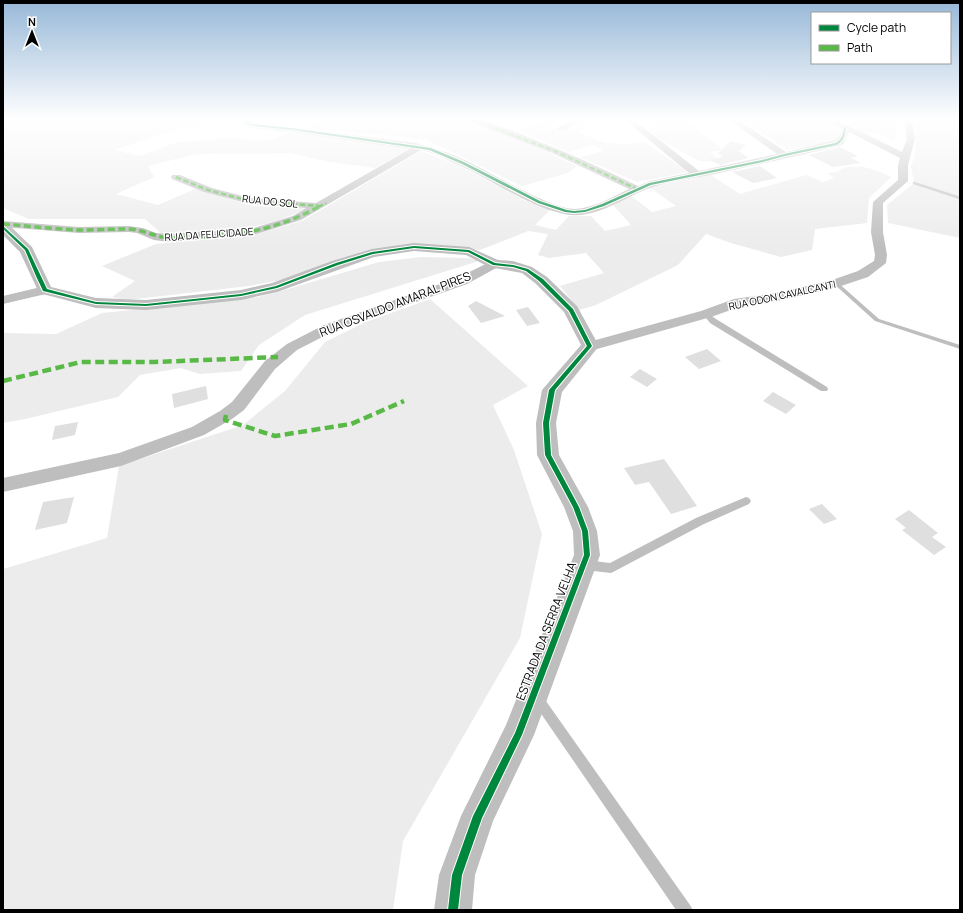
<svg xmlns="http://www.w3.org/2000/svg" width="963" height="913" viewBox="0 0 963 913" font-family="Manrope,sans-serif">
<rect width="100%" height="100%" fill="#fff"/>
<path fill="#ececec" d="M3,119h8l-1,1 217,-1 4,2 -50,7 -66,22 24,6 39,-14 32,-2 10,-2 50,2 22,-8 118,17 -35,19 -45,-6 -40,-9 -94,1 -48,12 6,11 -38,17 42,11 37,-16 58,17 53,2c-44,25 -94,23 -143,27l-18,-16h-116l-26,-11z
M321,119h137l69,24 50,23 -9,7 -46,13 -95,-46 -120,-13z
M550,119h15l-19,6 15,6 15,-8 12,4 -10,5 27,11 26,1 13,-2 44,30 -51,10 -57,-25 24,-6 -11,-6 -25,7 -48,-21z
M652,119h32l39,31 -14,2 13,10 -23,-1 -38,-21 -13,-11 14,-2z
M742,119h83l14,8v9l-6,6 -46,8z
M839,119h60l-5,22 -17,-8 -10,1z
M917,119h43v119l-72,-15 -1,-18 27,-22 -3,-17 4,-11z
M421,151l37,14 68,36 24,9 -15,15 21,5 13,-14h22l14,15 26,-6 -18,-20 17,-10 22,17 24,-6 -27,-19 59,-14 32,21 66,-19 17,7 11,-4 -7,-5c12,0 12,-4 21,-6 17,-2 28,3 43,10l-22,21 -2,25 -52,6 -3,21 -31,7 -50,-14 -25,-9 -28,31 -82,40 -17,5 -19,-24 44,-13 -18,-20 -37,5 -11,-3 10,-21 -20,-3 -48,19 -66,-5 -132,35 -33,6 -122,14 -15,-3 23,-16 -33,-15 54,-22 93,-8 53,-15z
M421,257l48,1 10,3 -174,54 -46,30 -18,26 -41,3 -19,-6 -41,7 -22,22 -93,22 -22,4v-90l53,1 46,-21 156,-16 30,-8 91,-27z
M430,299l98,87 -35,19 21,45 28,84 -22,104 -117,203 -10,69h-390v-341l104,-31 12,-72 124,-41 42,-34 40,-49 41,-20z"/>
<g fill="none" stroke-linecap="round" stroke-linejoin="round">
<path stroke="#bfbfbf" stroke-width="2.5" d="M914,183l46,15"/>
</g>
<path fill="#dfdfdf" d="M731,141l15,4 -7,6 10,7 -29,7 -10,-5 13,-3 -5,-4z
M840,147l18,9 -7,2 10,5 -28,4 -24,-12z
M760,166l17,12 -24,5 -21,-11z
M476,301l29,15 -24,7 -13,-17z
M528,307l12,16 -13,3 -11,-16z
M707,349l14,12 -22,8 -14,-12z
M640,369l17,10 -10,8 -17,-10z
M206,386l2,13 -34,9 -2,-14z
M773,392l23,13 -10,9 -23,-13z
M78,422l-3,13 -23,5 3,-14z
M664,459l17,24 16,23 -26,8 -22,-32 -14,3 -11,-17z
M74,497l-7,26 -32,7 8,-28z
M822,504l15,15 -13,5 -15,-15z
M909,510l29,23 -6,4 14,10 -12,8 -32,-25 4,-2 -11,-9z"/>
<g fill="none" stroke-linecap="round" stroke-linejoin="round">
<path fill="#bebebe" fill-rule="evenodd" d="M836,281l43,38 81,26v4l-85,-28 -41,-37 -1,-1z
M706,312l10,7 111,68 1,2 -1,2h-6l-111,-68 -7,-9z
M746,497l3,1 2,3 -2,3 -45,20 -89,47 -4,2 -26,-3 -4,-2 -1,-3 1,-3 4,-2 25,3 86,-45z
M537,692l4,2 149,211 3,5h-17l-143,-208 -2,-4 2,-4z"/>
<path fill="#bebebe" fill-rule="evenodd" d="M242,119h8v2l4,2 162,20c17,5 35,10 51,18 25,12 83,48 108,48 19,-1 38,-12 54,-20l-77,-36 -84,-32 -1,-2c19,0 38,9 56,16 39,15 77,32 115,51l12,-5 39,-8 -65,-54h9l66,52 78,-17 -49,-35h9l49,33 50,-12 5,-7v-5l-15,-7 -1,-2h10l67,33 5,-13 -3,-20h8l3,20 -7,26v16l-25,22v29l4,23 -1,8 -18,14 -27,9 -59,14 -40,6 -31,11 -121,34 -5,-2 -2,-3 2,-3 116,-32 33,-12 48,-7 50,-12 26,-9 16,-10 1,-6 -4,-23 2,-30 25,-22v-15l2,-7 -51,-26 -6,12 -4,2c-41,10 -82,19 -124,28 -20,4 -43,6 -62,13 -28,9 -58,34 -89,27 -40,-9 -74,-36 -112,-52 -10,-5 -20,-10 -31,-12l-120,70 -45,14 -86,8 -16,-2 -17,-7 -8,-1 -50,1 -76,-6v-6l76,6 50,-1 14,2 13,5 14,1 81,-5 42,-13 13,-8 -56,-4 -46,-12 -32,-13 -1,-2 1,-2h8l32,13 38,10 66,5 94,-54 -118,-17 -40,-4 -9,-4z
M573,119h10l-19,11h-6l-1,-2z
M494,260l4,1 2,3 -2,3 -31,17 -133,47 -37,19 -22,19 -31,41 -12,9 -28,16 -83,31 -118,26v-14l116,-25 73,-26 28,-16 12,-9 33,-41 22,-17 37,-19 133,-47z
M45,286l5,1 2,3 -2,3 -47,11v-8z"/>
<path fill="#bebebe" fill-rule="evenodd" d="M3,223l5,1 24,23 19,40 45,11 50,2 95,-10 31,-7 60,-22 40,-12 42,-6 55,4 29,13 15,1 19,6 15,10 30,29 22,40 -37,46 -6,31 3,32 29,52 9,24 3,24 -66,180 -41,86 -18,54 -3,35h-38l5,-35 22,-59 45,-91 68,-170 -1,-24 -9,-24 -27,-52 -1,-32 6,-33 39,-45 -17,-33 -29,-29 -13,-10 -33,-6 -23,-12 -52,-4 -40,6 -97,35 -36,8 -95,10 -50,-2 -57,-15 -19,-41 -17,-17z"/>
<path stroke="#58b947" stroke-width="2.5" stroke-dasharray="5.5 2.5" stroke-linecap="butt" d="M471,119l84,32 82,38
M176,177l32,13 42,11 70,5
M318,207l8,-4"/>
<path stroke="#58b947" stroke-width="3.5" stroke-dasharray="7 3.5" stroke-linecap="butt" d="M3,224c25,2 51,5 76,6 16,0 33,-1 49,-1 14,0 27,8 41,9 10,0 21,-1 31,-1 48,-3 77,-8 120,-31"/>
<path stroke="#58b947" stroke-width="4.5" stroke-dasharray="9 4.5" stroke-linecap="butt" d="M3,381l78,-19h74l123,-5
M226,415l-1,5 50,16 76,-12 53,-23"/>
<defs>
<path id="cycleway" d="M245,119h2v3l6,2 39,4 139,20 33,14 76,39 27,9 7,1 11,-1 17,-6 47,-21 113,-23 22,-6 51,-11c7,-3 8,-10 9,-17l2,1c0,7 -2,14 -9,18l-52,11 -22,6 -112,23 -47,21 -19,6 -11,1 -9,-1 -27,-9 -76,-39 -33,-14 -137,-20 -40,-4 -7,-3z
M3,226l25,23 19,40 49,13 50,2 95,-10 35,-8 60,-23 36,-11 42,-6 55,4 26,13 18,2 15,4 15,10 30,30 19,37 -37,44 -6,33 2,32 28,52 9,24 2,24 -68,180 -40,83 -20,57 -4,35h-10l4,-35 21,-59 42,-83 69,-178 -2,-24 -9,-24 -28,-52 -2,-32 6,-33 38,-44 -18,-35 -30,-30 -13,-10 -13,-4 -20,-2 -25,-13 -54,-4 -41,6 -35,11 -61,23 -36,8 -95,10 -50,-2 -53,-13 -7,-15 -11,-26 -22,-21z"/>
</defs>
<use href="#cycleway" stroke="#fff" stroke-width="2"/>
<use href="#cycleway" fill="#00873e" fill-rule="evenodd"/>
</g>
<linearGradient id="sky" x2="0" y2="1"><stop stop-color="#97b8d8"/><stop offset="0.48" stop-color="#fff"/><stop offset="1" stop-color="#fff" stop-opacity="0"/></linearGradient>
<rect width="963" height="247" fill="url(#sky)"/>
<g text-anchor="middle" dominant-baseline="central" stroke-width="3" stroke-linejoin="round" paint-order="stroke">
<g font-size="10" fill="#000" stroke="#fff">
<text transform="translate(270 201) rotate(6)">RUA DO SOL</text>
<text transform="translate(209 234) rotate(-4)">RUA DA FELICIDADE</text>
<text transform="translate(782 295) rotate(-12)">RUA ODON CAVALCANTI</text>
</g>
<g font-size="12" fill="#000" stroke="#fff">
<text transform="translate(395 304) rotate(-21)">RUA OSVALDO AMARAL PIRES</text>
<text transform="translate(546 631) rotate(-69)">ESTRADA DA SERRA VELHA</text>
</g>
</g>
<rect width="963" height="913" fill="none" stroke="#000000" stroke-width="8"/>
<rect x="811" y="12" width="140" height="52" fill="#ffffff" stroke="#999999"/>
<rect x="819" y="25" width="20" height="6" fill="#00873e" stroke="#999999"/>
<text x="847" y="32" font-size="12" fill="#000000">Cycle path</text>
<rect x="819" y="45" width="20" height="6" fill="#58b947" stroke="#999999"/>
<text x="847" y="52" font-size="12" fill="#000000">Path</text>
<g transform="translate(32 32)" stroke="#ffffff" stroke-width="3" paint-order="stroke">
<path d="M0-3L7 15L0 10L-7 15Z" fill="#000000"/>
<text y="-6" font-size="11" font-weight="bold" text-anchor="middle" fill="#000000">N</text>
</g>
</svg>
